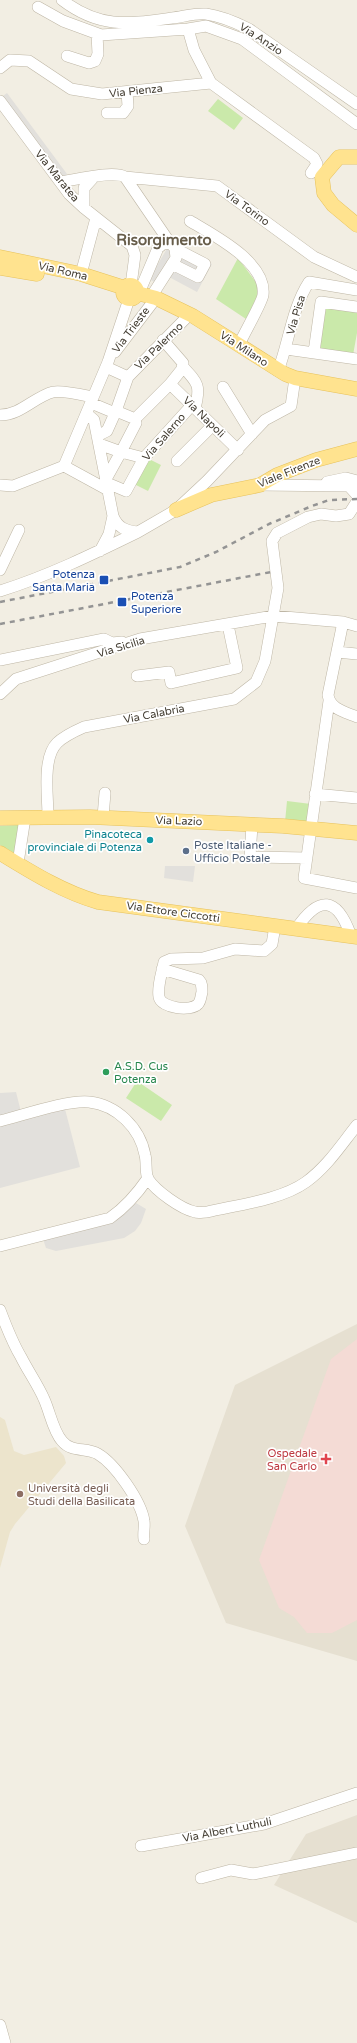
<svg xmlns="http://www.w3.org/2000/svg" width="357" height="2043" viewBox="0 0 357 2043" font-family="'Varela Round',sans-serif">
<rect width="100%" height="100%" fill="#f2eee3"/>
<path fill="#e6e0d1" d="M357,1324v337l-131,-38 -41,-97 50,-141z
M357,1815v108l-83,-38 32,-51z"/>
<path fill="#ece4cc" d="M0,1417l5,3 9,31 10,4 32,-8 8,9 2,7 -51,61 -5,8 -10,36z"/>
<path fill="#f4dbd5" d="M357,1339v281l-25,13h-25l-13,-16 -15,-9 -20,-48 72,-201z"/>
<path fill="#cae9aa" d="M218,99l25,19 -9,12 -26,-19z
M238,258l23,31 -15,30 -30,-20z
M326,306l31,5v22l-4,22 -33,-6z
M147,458l14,7 -13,26 -14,-7z
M287,801l24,3 -3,20 -23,-2z
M19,825l-3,29 -16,-9v-19z
M137,1081l35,24 -11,16 -35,-23z"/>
<path fill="#e2e0dc" d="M7,93l60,81 -4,3 -60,-81z
M168,247l5,7 -17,29 -7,-4z
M184,249l28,15 -15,28 -28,-15z
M165,866h30l-2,16 -29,-4z
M16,1092l5,20 -21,6v-25z
M65,1109l15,58 -80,21v-62z
M136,1203l10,6 -5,14 -6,8 -11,7 -68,13 -10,-3 -3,-9 68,-17 12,-7z"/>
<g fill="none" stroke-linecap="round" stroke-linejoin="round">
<defs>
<path id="minor" d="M62,0c38,29 66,24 110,18 10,-1 23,-5 34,-4 15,2 29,8 43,15l108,75
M38,7l25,14 38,14 87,-6
M67,56l22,7 6,-2 3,-7 -1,-20
M0,68l10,-8 19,1 42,28 31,5 109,-11 -17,-33 -6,-21 18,-3 36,13 115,85
M211,83l103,75 3,6 -6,9
M0,101l69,93 15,14 48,38 3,9 -4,30
M107,113h16l5,-7 -1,-14
M125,177l45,66
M60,182c15,-2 54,-12 65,-5l92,9 97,71 43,20
M84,208v-20l9,-10
M190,221c23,14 77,41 73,74 -1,8 -20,40 -24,50
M172,264l26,13 7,-13 -29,-15
M81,274l15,-56
M139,293l19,-45 5,-4 7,-1 5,5 1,10 -25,39
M163,340l20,23 -1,6 -12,15 68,66
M286,349l71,10
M115,352l41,-54
M314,352l7,-50 36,5
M106,367l22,10
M183,367c15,16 18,19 12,41
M278,371c11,-29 14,-63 31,-89l48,8
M223,387l29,47
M91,403l24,10
M116,411l12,-34 61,-62
M87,414l7,6 19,96c5,12 13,15 25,16l38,-22 31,-29 58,-61 26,-14 4,-28
M0,415c21,0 34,-18 53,-23 9,-2 30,3 40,5
M138,416l32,-32
M97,436l10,-5 9,-20 17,7 3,5 -15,29 23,6
M99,444l22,8 -15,27
M177,461l35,-35
M64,466l44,-104 21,-63
M64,466l44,24
M327,482l19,-4 11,3
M107,483l19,8 18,-33 48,-53
M0,485l13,1 51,-20
M260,485l89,1 8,9
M100,551l9,-17 4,-18
M0,570l19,-40
M0,591c48,-15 93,-37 138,-59
M343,622l-15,73c2,14 17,17 29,22
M337,652l20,2
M0,660l104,-21 8,4 10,-1
M137,676l32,-4 2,11 66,-15 -9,-43
M0,694l16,-15 124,-40 133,-23 70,6 14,4
M329,701l-25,177 53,10
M315,794l42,4
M48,816c0,-19 -6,-58 9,-73 7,-7 18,-12 27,-16l150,-28 22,-17 9,-21 13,-73 -6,-47 5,-8 31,-16 13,-3 15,2 13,-2 7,-11
M103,817l2,-24
M252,825l-2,32 57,1
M18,863l7,-45
M296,929c23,-34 41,-33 55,7
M162,969l37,11c3,3 3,7 3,12 -1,3 -1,9 -4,12 -7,8 -37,4 -39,-7 -2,-11 3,-24 5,-35l7,-3 32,-1 32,-9 29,2 8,-7 3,-18
M0,1121c24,-6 66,-21 89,-19 28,3 51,26 56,53 2,7 0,18 3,24 8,12 33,30 47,33 3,1 8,0 12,0 30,-7 74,-12 99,-30 21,-15 35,-37 51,-57
M0,1246l110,-28c16,-11 27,-24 38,-40
M0,1310c6,16 12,32 21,47 7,14 17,28 23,42 6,13 9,32 18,42 10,12 24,6 36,13 17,10 43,47 46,67 1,5 -1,12 0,18
M141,1846l123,-22 93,-31
M201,1878l30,-8 22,4 104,-21
M0,2025l5,18"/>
<path id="major" d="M357,157h-18l-17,20 2,16 9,12 24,20
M0,257l81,17 44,14
M0,268l37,6
M123 292a7 7 0 1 1 14 0a7 7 0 1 1-14 0Z
M137,293l19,5 37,18 92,58 10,4 62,11
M176,510l35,-15 49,-10 17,-10 39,-15 41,-11
M0,818l90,-1 193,9 74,7
M0,853c31,19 63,39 98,49l259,35"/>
</defs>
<use href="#minor" stroke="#beb6a5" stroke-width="12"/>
<use href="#major" stroke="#e7c25c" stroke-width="15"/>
<use href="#minor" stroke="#fff" stroke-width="11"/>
<use href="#major" stroke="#ffe38f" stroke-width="14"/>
<path stroke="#949494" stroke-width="2.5" stroke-dasharray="5 5" stroke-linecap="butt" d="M0,602l180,-35 36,-15 53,-28 43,-18 17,-6 28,-1
M0,624l271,-52"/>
</g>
<g fill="#1a4fb4" stroke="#fff" stroke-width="1.5">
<rect x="99" y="575" width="10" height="10" rx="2"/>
<rect x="117" y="597" width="10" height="10" rx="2"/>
</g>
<circle fill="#0f9aa8" stroke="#fff" stroke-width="1.5" cx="150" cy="840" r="4"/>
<circle fill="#5c6f8a" stroke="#fff" stroke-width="1.5" cx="186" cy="851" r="4"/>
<circle fill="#2e9e5b" stroke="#fff" stroke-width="1.5" cx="106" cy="1072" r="4"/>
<path fill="#e0444e" stroke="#fff" stroke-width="1.5" d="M324 1453h4v4h4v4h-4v4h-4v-4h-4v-4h4z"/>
<circle fill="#8d6e63" stroke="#fff" stroke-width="1.5" cx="20" cy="1494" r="4"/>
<g text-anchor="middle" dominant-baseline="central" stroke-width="3.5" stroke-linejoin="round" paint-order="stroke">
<g font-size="11" fill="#443e33" stroke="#fff">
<text transform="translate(261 39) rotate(33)">Via Anzio</text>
<text transform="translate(136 91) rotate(-6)">Via Pienza</text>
<text transform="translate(57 176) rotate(51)">Via Maratea</text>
<text transform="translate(247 208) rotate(36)">Via Torino</text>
<text transform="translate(63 271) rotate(13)">Via Roma</text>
<text transform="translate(296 315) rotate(-73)">Via Pisa</text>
<text transform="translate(131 330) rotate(-53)">Via Trieste</text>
<text transform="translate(159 346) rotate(-44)">Via Palermo</text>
<text transform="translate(244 349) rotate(33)">Via Milano</text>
<text transform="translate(204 417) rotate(44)">Via Napoli</text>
<text transform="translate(164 437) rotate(-49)">Via Salerno</text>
<text transform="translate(289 472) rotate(-22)">Viale Firenze</text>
<text transform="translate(121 647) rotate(-17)">Via Sicilia</text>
<text transform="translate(154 714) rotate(-11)">Via Calabria</text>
<text transform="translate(179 821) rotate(2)">Via Lazio</text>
<text transform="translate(173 912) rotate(8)">Via Ettore Ciccotti</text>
<text transform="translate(227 1830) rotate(-11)">Via Albert Luthuli</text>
</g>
<g font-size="11" fill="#164399" stroke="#fff" text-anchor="end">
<text x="95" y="574">Potenza<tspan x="95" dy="13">Santa Maria</tspan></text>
<text x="131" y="596" text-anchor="start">Potenza<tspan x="131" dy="13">Superiore</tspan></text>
</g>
<g font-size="11" fill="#0d838f" stroke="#fff" text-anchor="end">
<text x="142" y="834">Pinacoteca<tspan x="142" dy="13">provinciale di Potenza</tspan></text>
</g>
<g font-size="11" fill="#4e5e75" stroke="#fff" text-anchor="start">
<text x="194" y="845">Poste Italiane -<tspan x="194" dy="13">Ufficio Postale</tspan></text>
</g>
<g font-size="11" fill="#27864d" stroke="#fff" text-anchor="start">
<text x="114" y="1066">A.S.D. Cus<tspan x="114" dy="13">Potenza</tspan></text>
</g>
<g font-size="11" fill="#be3a42" stroke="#fff" text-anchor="end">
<text x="317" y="1453">Ospedale<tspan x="317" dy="13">San Carlo</tspan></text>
</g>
<g font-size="11" fill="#785e54" stroke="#fff" text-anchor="start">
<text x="28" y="1488">Università degli<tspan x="28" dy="13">Studi della Basilicata</tspan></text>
</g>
<g font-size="15" font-weight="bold" fill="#675d4a" stroke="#fff">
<text x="164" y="240">Risorgimento</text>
</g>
</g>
</svg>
